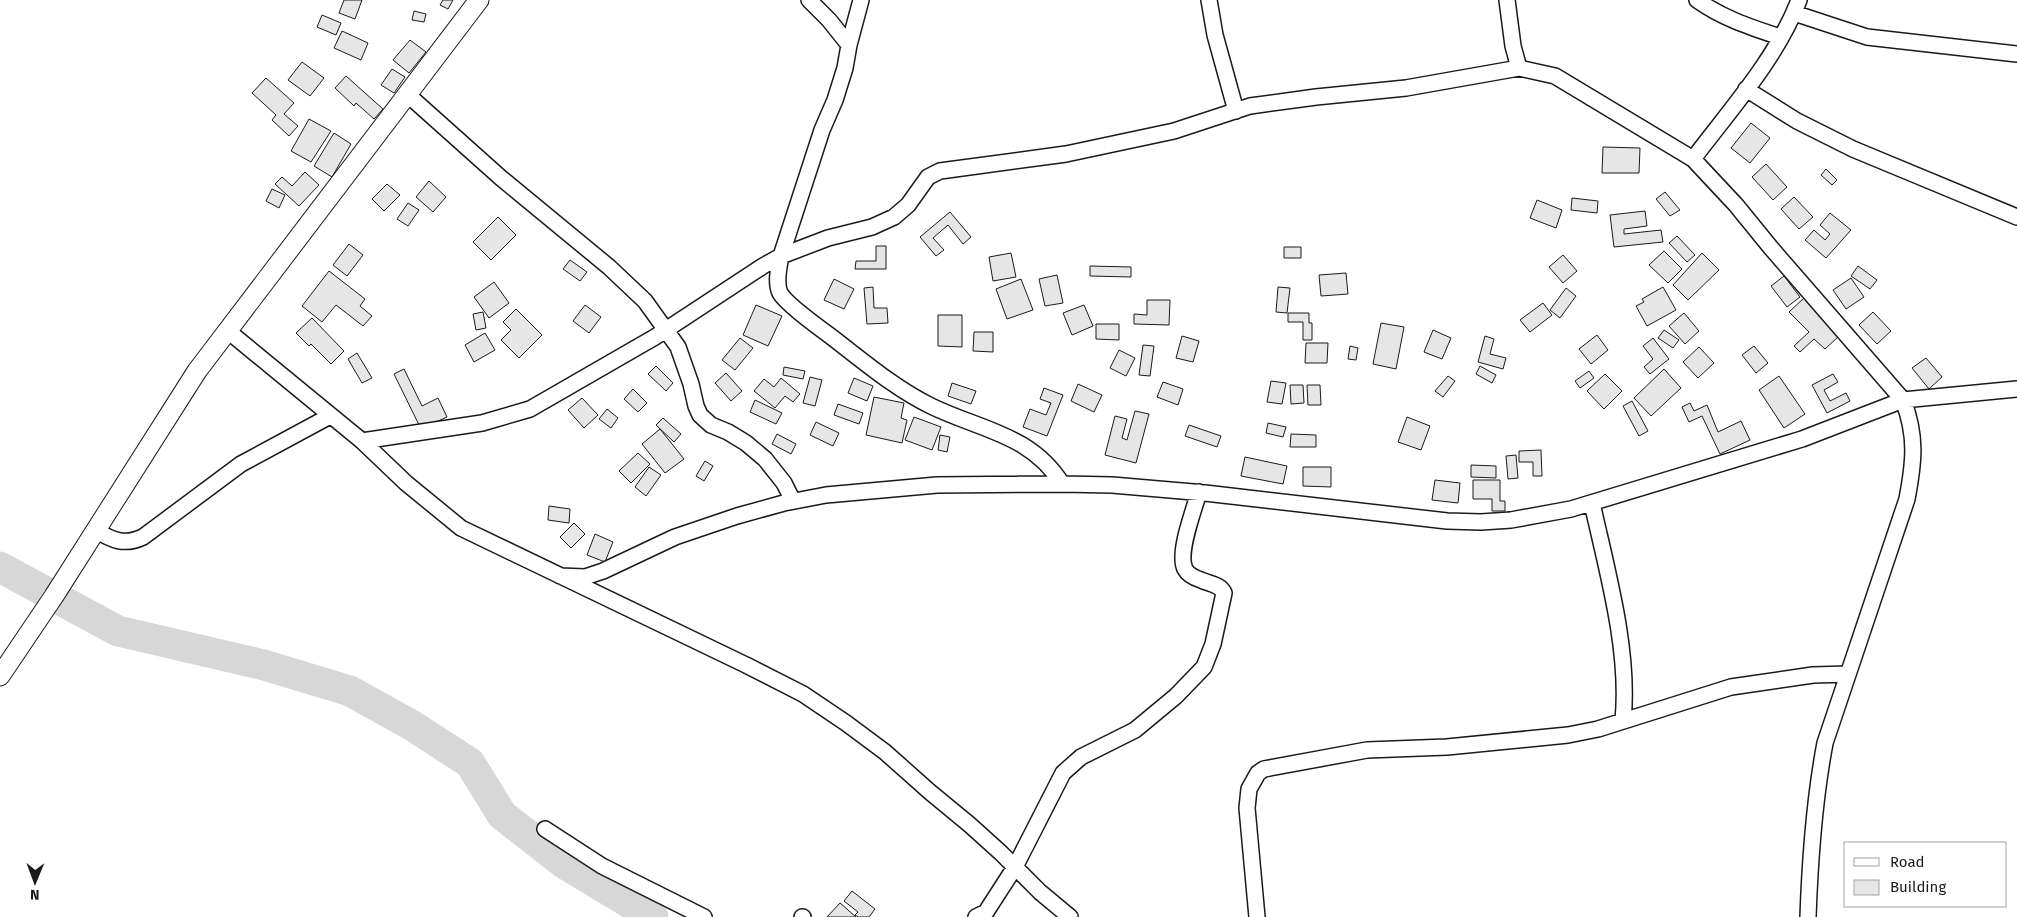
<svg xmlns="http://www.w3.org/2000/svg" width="2017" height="917" viewBox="0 0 2017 917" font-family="'Fira Sans',sans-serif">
<rect width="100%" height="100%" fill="#fff"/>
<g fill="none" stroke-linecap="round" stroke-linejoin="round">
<path stroke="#d7d7d7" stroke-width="31" d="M0,567l118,64 146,34 86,26 63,35 57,37 32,52 63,49 88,53"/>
</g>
<path fill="#e6e6e6" stroke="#1a1a1a" d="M344,0h18l-7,19 -16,-6z
M443,0h10l-5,9 -8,-4z
M414,11l12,3 -2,8 -12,-2z
M322,15l19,8 -5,12 -19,-8z
M342,31l26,12 -7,17 -27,-12z
M410,40l16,12 -17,21 -16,-13z
M302,62l22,16 -14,18 -22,-16z
M392,69l13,8 -11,16 -13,-8z
M346,76l37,33 -9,10 -18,-16 -2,3 -19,-18z
M266,78l28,25 -10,11 14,12 -9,10 -17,-16 4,-5 -24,-22z
M309,119l22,12 -20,31 -20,-11z
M1751,123l19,15 -20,25 -19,-15z
M334,133l17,11 -19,33 -18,-11z
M1603,147l37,1 -1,25h-37z
M1766,164l21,23 -14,13 -21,-23z
M1826,169l11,11 -5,5 -11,-10z
M305,172l14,13 -20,21 -24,-22 7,-7 10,9z
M429,181l17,16 -13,15 -17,-15z
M387,184l13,11 -16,16 -12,-12z
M272,189l13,6 -6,13 -13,-7z
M1665,192l15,18 -10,6 -14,-17z
M1794,197l19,20 -14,12 -18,-20z
M1572,198l26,3 -1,12 -26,-3z
M1537,200l25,10 -6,18 -26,-10z
M408,203l11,7 -11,16 -11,-7z
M1645,211l2,15 -23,3v5l37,-4 2,12 -49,5 -4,-32z
M950,212l21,25 -8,7 -15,-19 -15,13 11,12 -8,6 -16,-19z
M1830,213l21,17 -25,28 -21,-18 9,-10 11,10 5,-6 -10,-9z
M498,217l18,18 -25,25 -18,-18z
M1677,236l18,19 -8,7 -18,-19z
M349,244l14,11 -16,21 -14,-11z
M876,246h10v23h-31l1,-8h20z
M1284,247h17v11h-17z
M1664,251l18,18 -14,14 -19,-18z
M1011,253l5,24 -23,4 -4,-24z
M1702,253l17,17 -31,30 -15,-15z
M1563,255l14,16 -14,12 -14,-16z
M570,260l17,12 -7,9 -17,-12z
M1090,266l41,1v10l-41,-1z
M1858,266l19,14 -7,9 -19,-13z
M329,271l36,28 -5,7 12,10 -9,10 -27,-21 -14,17 -20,-16z
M1346,273l2,21 -27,2 -2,-21z
M1057,275l6,28 -18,3 -6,-27z
M1784,276l16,21 -13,10 -16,-21z
M1851,278l13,19 -18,12 -13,-19z
M834,279l20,10 -10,20 -20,-9z
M1021,279l12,31 -26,9 -11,-30z
M494,282l15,21 -20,15 -15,-21z
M873,287l1,21h13l1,15 -21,1 -3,-36z
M1278,287l12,1 -3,25 -11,-1z
M1663,287l13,23 -29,16 -11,-20 8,-4 -2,-3z
M1566,288l10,8 -16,22 -10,-8z
M1804,298l34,39 -13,12 -11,-10 -14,13 -6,-6 15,-14 -20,-20z
M1147,300h23l-1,25 -35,-1v-10l13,1z
M1543,303l9,12 -22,17 -10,-12z
M585,305l16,12 -12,16 -16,-12z
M756,305l26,11 -14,30 -25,-11z
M1084,305l9,21 -21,9 -9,-22z
M516,309l26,26 -23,23 -18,-18 10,-10 -8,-8z
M483,312l3,16 -10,2 -3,-16z
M1873,312l18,19 -14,13 -18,-19z
M1288,313h21v10h3v17h-9v-18h-15z
M1684,313l15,18 -14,13 -16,-18z
M938,315h24v32l-24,-1z
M312,318l32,33 -13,13 -20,-20 -2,2 -13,-13z
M1381,323l23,4 -8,42 -23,-5z
M1096,324h23v16l-23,-1z
M1433,330l18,8 -9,21 -18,-7z
M1664,330l15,10 -6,8 -15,-10z
M974,332h19v20l-20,-1z
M485,333l10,17 -21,12 -9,-17z
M1597,335l11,15 -17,14 -12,-15z
M1182,336l17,5 -6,21 -17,-4z
M1485,336l9,3 -4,15 16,4 -3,11 -25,-7z
M740,338l13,10 -18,22 -13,-10z
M1653,338l16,21 -19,15 -6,-7 9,-8 -10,-13z
M1306,343h22l-1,20h-22z
M1143,345l11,1 -4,30 -11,-1z
M1350,346l8,2 -2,12 -8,-1z
M1754,346l14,17 -12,10 -14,-18z
M1699,347l15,16 -16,15 -15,-16z
M1119,350l16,8 -9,18 -16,-8z
M357,353l15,25 -10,5 -14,-24z
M1926,358l16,19 -13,12 -17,-21z
M656,366l17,17 -7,8 -18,-17z
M1480,366l16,9 -4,8 -16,-9z
M784,367l21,4 -2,8 -20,-4z
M404,369l18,37 16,-8 9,19 -26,12 -27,-55z
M1664,369l17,19 -30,28 -17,-18z
M1589,371l5,7 -14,10 -5,-7z
M726,373l16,18 -11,10 -16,-18z
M1605,374l17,17 -18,18 -17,-18z
M1833,374l5,8 -14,8 6,11 16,-8 4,8 -23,12 -15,-28z
M1448,376l7,5 -12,16 -8,-6z
M1779,376l26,38 -21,14 -25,-38z
M810,377l12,3 -7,26 -12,-3z
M781,378l19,16 -7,8 -8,-6 -10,12 -21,-17 10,-12 10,8z
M854,378l19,8 -6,15 -19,-8z
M1271,381l15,2 -4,21 -15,-2z
M1163,382l20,7 -5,16 -21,-8z
M952,383l24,8 -5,13 -23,-8z
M1078,384l24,11 -8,17 -23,-11z
M1290,385h13l1,18 -13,1z
M1307,385h13l1,20h-13z
M1044,388l19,7 -16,41 -24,-9 7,-18 16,6 5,-12 -11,-4z
M633,389l14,14 -9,9 -14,-13z
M874,397l30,6 -3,15 6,2 -5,23 -36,-8z
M582,398l16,17 -14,13 -16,-18z
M755,400l27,13 -6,11 -26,-12z
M1632,401l16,30 -9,5 -16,-30z
M1690,403l4,8 13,-6 11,27 23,-11 9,19 -30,14 -18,-38 -13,6 -7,-15z
M838,404l25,9 -4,11 -25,-9z
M607,409l11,9 -7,10 -12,-9z
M1135,411l14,3 -13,49 -31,-8 10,-39 12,3 -5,19 5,2z
M914,417l27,10 -9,23 -27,-10z
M1407,417l23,9 -9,24 -23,-8z
M663,418l18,16 -7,8 -18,-17z
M816,422l23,11 -6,13 -23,-11z
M1268,423l18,4 -3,10 -17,-4z
M1189,425l32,11 -4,11 -32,-11z
M660,429l24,30 -19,14 -23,-29z
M777,434l19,10 -5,10 -19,-10z
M1291,434l25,1v12h-26z
M940,435l10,2 -3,15 -9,-2z
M1541,450l1,26h-9v-14h-14v-11z
M638,453l12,11 -19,19 -12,-12z
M1516,455l2,23 -10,1 -2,-23z
M1245,457l42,9 -4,18 -42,-8z
M705,461l8,5 -9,15 -8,-5z
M1471,465l25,1v12l-25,-1z
M649,467l12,8 -15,21 -11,-9z
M1303,467h28v20l-28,-1z
M1435,480l25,3 -2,20 -26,-3z
M1473,480h27v21h5v10h-13v-12h-19z
M549,506l21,3 -1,14 -21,-3z
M574,523l11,11 -14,14 -11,-11z
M595,534l18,8 -8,20 -18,-7z
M852,891l23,18 -6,8h-11l-3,-2 3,-3 -14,-11z
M840,903l16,14h-29z"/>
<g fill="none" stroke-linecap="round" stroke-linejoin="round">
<defs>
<path id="minor" d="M809,0l20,20 20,25
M861,0l-12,45 -4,23 -10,32 -13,30 -41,126c-2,11 -6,26 -1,37 7,12 37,33 49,42 33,25 65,53 102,71 49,24 100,28 131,78
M1209,0l6,35 21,76
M1507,0l6,46 6,22
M1697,0c25,18 53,27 83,37
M1794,13l73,24 150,17
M1746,89l51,32 56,28 164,68
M407,94l94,84 108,89 36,34 33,46 13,37 5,22 4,9 11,10 17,7 18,11 19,16 19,24 9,18
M1693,159c37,-49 84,-101 106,-159
M228,331l134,110 44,42 55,45 285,137 57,29 43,29 39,29 45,40 40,33 31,28 39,39 30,25
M362,441l120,-18 48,-14 125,-72 108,-71 18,-10 47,-18 44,-11 22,-10 14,-12 20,-28 12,-6 126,-17 108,-23 76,-25 66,-9 90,-9 113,-20 36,8 138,83 43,46 35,43 132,152c14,36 11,62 4,99l-82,244c-11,58 -15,116 -17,174
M1592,503c15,68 38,148 31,217
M95,530c17,10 29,16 48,7l98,-73 89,-48
M560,576l25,1 18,-6 72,-34 62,-21 47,-13 42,-8 111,-10 125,-1 50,1 93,8 242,28 34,1 30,-2 60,-11 231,-70 101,-39 114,-11
M545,829l57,37 102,51
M802,917h1
M976,917l10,-5 29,-45 48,-94 18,-16 54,-27 41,-34 28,-29 9,-23 11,-51c-4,-9 -15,-9 -23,-13 -6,-2 -13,-5 -16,-11 -8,-16 9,-59 14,-77
M1257,917l-10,-109 2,-19 9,-16 6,-4 103,-19 80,-3 121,-12 30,-6 133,-42 82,-12 35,-1"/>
<path id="tertiary" d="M0,676l54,-80 143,-225 282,-371"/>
</defs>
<use href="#minor" stroke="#1a1a1a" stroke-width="18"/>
<use href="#tertiary" stroke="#1a1a1a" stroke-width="21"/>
<use href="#minor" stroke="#fff" stroke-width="15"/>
<use href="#tertiary" stroke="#fff" stroke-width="19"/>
</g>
<rect x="1844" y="842" width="162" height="65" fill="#ffffff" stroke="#a3a3a3"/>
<rect x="1854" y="858" width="25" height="8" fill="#ffffff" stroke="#a3a3a3"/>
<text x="1890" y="867" font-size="15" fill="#1a1a1a">Road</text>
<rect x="1854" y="880" width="25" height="15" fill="#e6e6e6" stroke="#a3a3a3"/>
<text x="1890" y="892" font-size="15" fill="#1a1a1a">Building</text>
<g transform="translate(35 882) rotate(181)" stroke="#ffffff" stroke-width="4" paint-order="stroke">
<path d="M0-4L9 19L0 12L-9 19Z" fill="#1a1a1a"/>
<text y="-8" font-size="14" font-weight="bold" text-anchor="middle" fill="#1a1a1a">N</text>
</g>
</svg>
